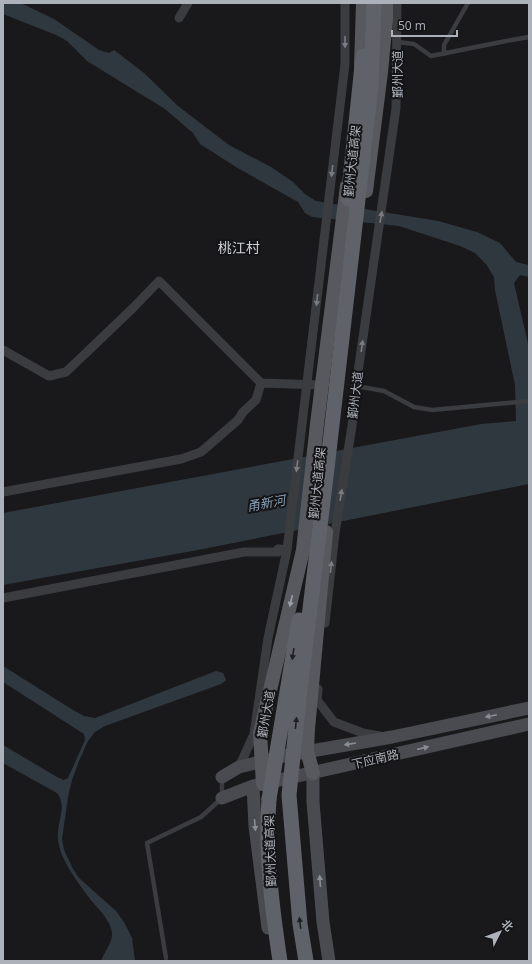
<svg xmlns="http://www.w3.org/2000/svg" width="532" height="964" viewBox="0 0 532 964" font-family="'Open Sans','Noto Sans SC',sans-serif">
<rect width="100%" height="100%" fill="#19191b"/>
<path fill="#30383f" d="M3,3h17l5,2 29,14 45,31 10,3 5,-3 30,23 34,33 51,39 42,22 22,15 12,12 11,7 122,20 39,11 23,11 16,19 13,3v12l-9,-2 -6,8 15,65v136l-331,66 -195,35v-72l478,-89 35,-3 -1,-36 -20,-95 -1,-13 -8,-13 -11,-11 -15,-7 -61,-20 -87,-9 -7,-4 -7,-11 -62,-35 -36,-23 -7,-11 -28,-24 -78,-48 -20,-20 -11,-6 -53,-21z
M3,666l70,44 11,6 11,2 121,-47 7,2 3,7 -5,4 -116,42 -10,6 -7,9 -9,20 -7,19 -4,17 -6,42 2,11 9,19 6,9 37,33 8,11 8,16 3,23h-34c3,-9 12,-19 11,-28 -1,-13 -15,-25 -22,-34 -10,-14 -21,-28 -28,-44 -2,-6 -5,-14 -4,-21 0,-15 9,-28 -1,-41l-54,-30v-18l54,32 7,3 4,-2 17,-38 -1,-6 -81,-52z"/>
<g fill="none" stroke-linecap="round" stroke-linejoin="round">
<path stroke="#3b3c40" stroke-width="4.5" d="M397,42l17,2 17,12 75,-15 23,-4
M444,54v-9l24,-42
M356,386l28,5 30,16 18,3 97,-9
M166,958l-19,-115 54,-26 21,-19v-19"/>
<path stroke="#3b3c40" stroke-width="9" d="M179,18l9,-15
M3,350l46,26 17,-4 67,-64 26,-27 102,102 60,2
M3,492l178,-33 20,-7 37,-32 5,-8 13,-12 5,-17
M3,598l241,-46h34v-3l9,1
M325,623l10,-90 17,-107 4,-40 40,-278 1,-105
M318,689l-1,11 17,22 29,11 17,3
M239,767l15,-33 14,-96 19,-88 58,-486v-61"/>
<path stroke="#494b50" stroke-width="13" d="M313,773v29l10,120 6,39
M222,777l17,-10 49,-12 104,-18 137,-29
M253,786l2,40 13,102
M222,798l31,-12 276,-62"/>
<path stroke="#57595f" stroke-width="14" d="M361,67l2,-64
M366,191l15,-119 5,-53v-16
M313,773l-6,-22 1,-22 18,-197
M263,784l-3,-51 43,-183 14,-126 30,-238"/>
<path stroke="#5f6268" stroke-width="15" d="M269,799c-4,53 3,109 11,162"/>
<path stroke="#5f6268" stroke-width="15" d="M348,199l15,-143
M269,799l30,-179
M306,961l-6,-37 -11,-129 10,-96 27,-222 45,-390 3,-84"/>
</g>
<defs><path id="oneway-solid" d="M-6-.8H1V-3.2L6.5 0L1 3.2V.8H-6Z"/></defs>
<g fill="#7a7c83">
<use href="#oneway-solid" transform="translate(345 42) rotate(90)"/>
<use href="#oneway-solid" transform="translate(332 171) rotate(97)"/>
<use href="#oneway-solid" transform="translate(381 217) rotate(-80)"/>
<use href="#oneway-solid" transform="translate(317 300) rotate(97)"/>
<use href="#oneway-solid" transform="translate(362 346) rotate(-82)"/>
<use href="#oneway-solid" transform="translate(297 466) rotate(97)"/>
<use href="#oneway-solid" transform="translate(341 495) rotate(-81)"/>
<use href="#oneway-solid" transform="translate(331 567) rotate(-84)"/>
</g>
<use fill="#9c9fa8" href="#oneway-solid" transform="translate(291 601) rotate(103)"/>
<g fill="#1f2022">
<use href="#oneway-solid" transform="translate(293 654) rotate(99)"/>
<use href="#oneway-solid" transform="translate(296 723) rotate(-84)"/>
<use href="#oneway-solid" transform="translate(300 923) rotate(-97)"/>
</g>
<g fill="#8a8d95">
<use href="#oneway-solid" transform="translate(491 716) rotate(168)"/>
<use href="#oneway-solid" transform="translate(350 744) rotate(171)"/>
<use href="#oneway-solid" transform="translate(423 748) rotate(-13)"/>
<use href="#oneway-solid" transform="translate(255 825) rotate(85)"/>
<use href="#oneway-solid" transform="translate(320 881) rotate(-94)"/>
</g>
<g text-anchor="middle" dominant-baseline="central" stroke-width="4" stroke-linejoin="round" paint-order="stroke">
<g font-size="12" fill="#adb1ba" stroke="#141416">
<text transform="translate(397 74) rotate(-90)">鄞州大道</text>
<text transform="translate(352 161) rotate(-84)">鄞州大道高架</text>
<text transform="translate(355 395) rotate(-83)">鄞州大道</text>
<text transform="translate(317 483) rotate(-84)">鄞州大道高架</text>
<text transform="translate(266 714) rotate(-80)">鄞州大道</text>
<text transform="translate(375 759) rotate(-13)">下应南路</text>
<text transform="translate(270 851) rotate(-92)">鄞州大道高架</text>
</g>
<g font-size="13" font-style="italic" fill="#869eb3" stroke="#141416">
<text transform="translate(266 503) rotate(-10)">甬新河</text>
</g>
<g font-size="14" fill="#cdd0d6" stroke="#141416">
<text x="239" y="247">桃江村</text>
</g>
</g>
<rect width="532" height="964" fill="none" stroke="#adb1ba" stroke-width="8"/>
<g transform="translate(500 932) rotate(48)" stroke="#141416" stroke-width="3" paint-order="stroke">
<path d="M0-3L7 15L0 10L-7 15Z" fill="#adb1ba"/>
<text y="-6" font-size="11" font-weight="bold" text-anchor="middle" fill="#adb1ba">北</text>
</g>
<path d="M392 30v6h65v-6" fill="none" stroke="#adb1ba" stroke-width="2"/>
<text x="398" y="30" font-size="12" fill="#adb1ba" stroke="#141416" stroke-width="3" paint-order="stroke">50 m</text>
</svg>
